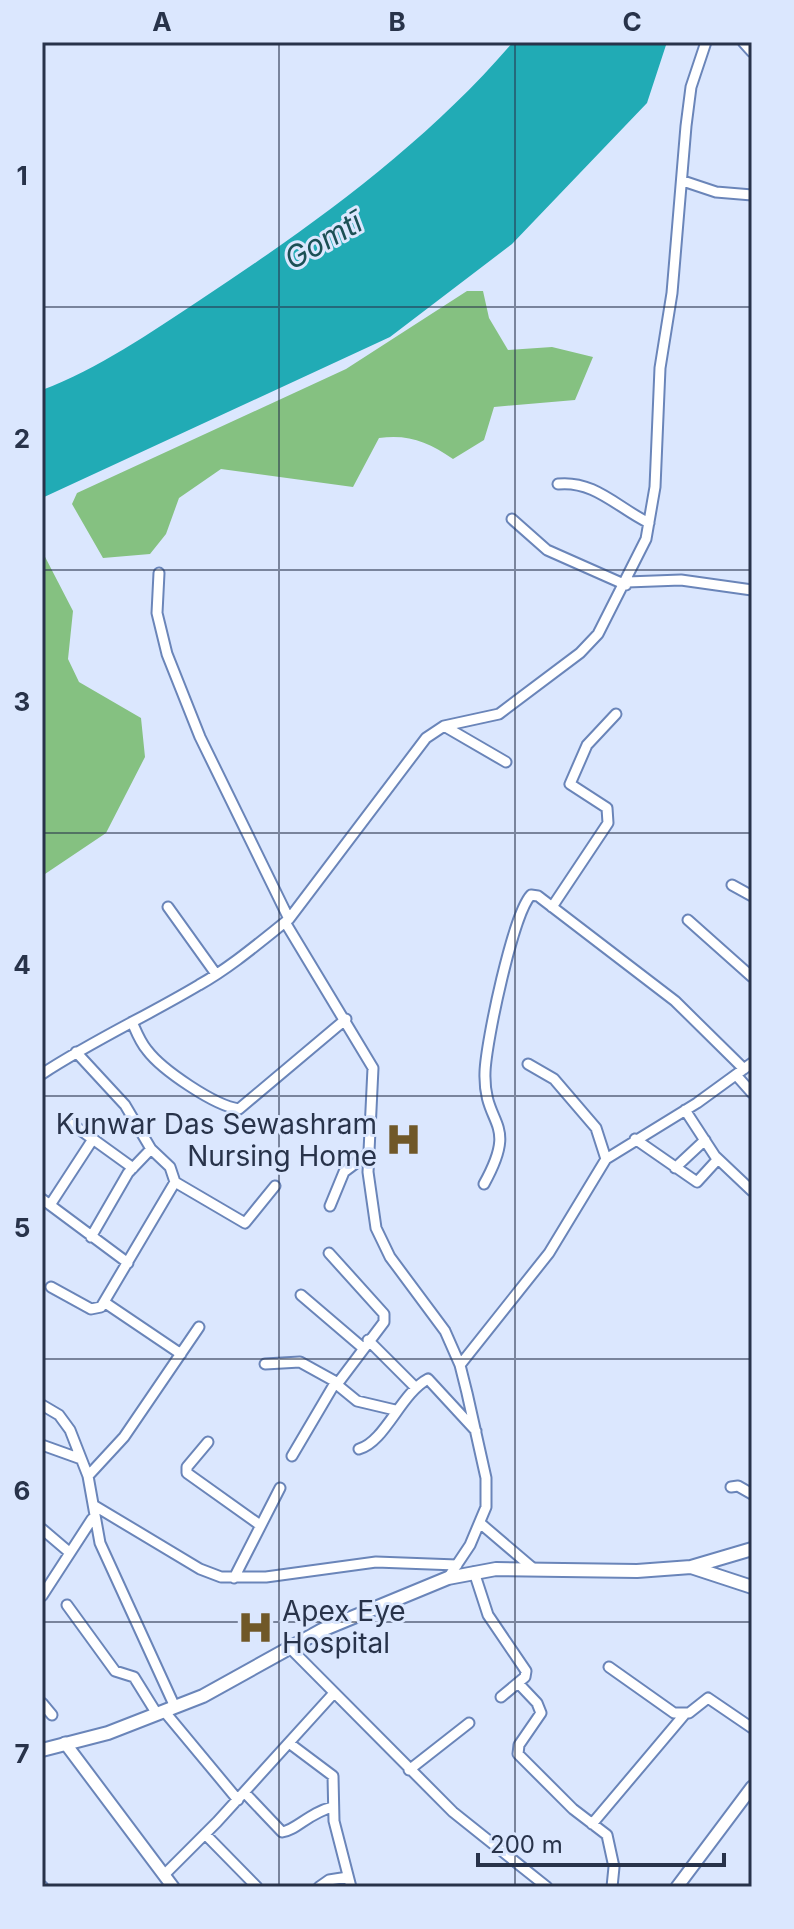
<svg xmlns="http://www.w3.org/2000/svg" width="794" height="1929" viewBox="0 0 794 1929" font-family="Inter,sans-serif">
<rect width="100%" height="100%" fill="#dbe7fe"/>
<path fill="#85c181" d="M467,291h16l6,27 19,32 44,-3 41,10 -18,43 -81,7 -10,33 -31,19c-25,-17 -44,-25 -74,-21l-26,49 -132,-18 -42,29 -13,36 -16,20 -47,4 -31,-54 5,-11 269,-124z
M42,551l31,60 -5,48 11,23 62,36 4,39 -39,76 -64,43z"/>
<path fill="#21abb5" d="M513,42h154l-20,61 -135,141 -122,93 -348,161v-108c56,-21 108,-57 158,-90 112,-74 225,-155 313,-258z"/>
<g fill="none" stroke-linecap="round" stroke-linejoin="round">
<defs>
<path id="minor" d="M743,42l9,10
M683,181l33,11 36,3
M558,484c36,-4 60,24 91,39
M512,519l35,31 79,35
M159,573l-2,40 10,41 33,83 89,182
M627,582l54,-2 71,10
M444,726l62,36
M732,885l20,11
M168,907l48,67
M552,907l56,-84 -1,-15 -37,-24 17,-39 29,-31
M688,920l64,57
M285,922l88,146 -5,104 8,56 14,29 55,74 15,34 7,28 19,85v29l-16,38 -22,33
M132,1022c4,9 8,20 15,28 15,20 68,56 92,59l107,-90
M528,1064l26,15 42,49 10,31
M42,1074c50,-33 105,-58 157,-89 32,-18 61,-43 90,-66l137,-181 18,-12 55,-12 81,-61 18,-19 48,-95 9,-52 5,-119 12,-75 14,-167 5,-39 15,-45
M736,1075l16,18
M685,1110l30,46 37,35
M72,1124l61,44
M635,1139l62,43 21,-23
M675,1168l30,-28
M175,1182l70,41 30,-37
M484,1184c36,-65 -1,-56 1,-112 1,-30 28,-158 46,-177l7,1 137,105 69,68
M42,1199l86,64
M50,1205l43,-66
M330,1206l14,-34 24,-18
M91,1237l37,-64 23,-24
M51,1287l40,22 10,-2 74,-125 -5,-15 -19,-18 -26,-44 -49,-53
M301,1295l62,53
M104,1302l77,52
M368,1340l48,48
M265,1364l35,-2 38,21 46,-61v-8l-55,-61
M460,1365l89,-112 57,-94 91,-56 55,-40
M42,1405l17,10 11,15 18,46 12,67 75,164
M208,1442l-21,25v6l73,52
M42,1445l39,14
M359,1449c26,-7 42,-56 69,-70l48,52
M292,1456l43,-73 22,18 38,9
M88,1476l36,-39 75,-110
M731,1487l7,-1 14,8
M95,1506l105,63 21,8h45l110,-15 81,3
M480,1523l55,47
M42,1529l27,23
M474,1572l14,43 38,56 -1,6 -24,20
M234,1578l46,-90
M42,1596l50,-77
M67,1605l48,66 19,6 23,37
M289,1647l164,165 94,75
M609,1667l65,46h15l19,-15 44,30
M519,1684l18,19 4,10 -22,32 -1,9 55,55 34,26 7,32 -2,20
M42,1703l10,12
M164,1711l74,89
M289,1743l44,33 1,45 17,66
M409,1770l60,-47
M245,1793l37,39c13,-1 28,-20 51,-25
M592,1824l92,-109
M205,1834l52,53
M164,1875l53,-53 117,-129
M42,1886l1,1
M319,1887l10,-7 19,-3"/>
<path id="tertiary" d="M65,1743l108,144
M677,1887l75,-100"/>
<path id="secondary" d="M691,1567l61,20
M42,1750l66,-17 95,-37 119,-66 126,-52 48,-9 141,2 54,-4 61,-18"/>
</defs>
<use href="#minor" stroke="#6a85b9" stroke-width="13"/>
<use href="#tertiary" stroke="#6a85b9" stroke-width="15"/>
<use href="#secondary" stroke="#6a85b9" stroke-width="16"/>
<use href="#minor" stroke="#fff" stroke-width="9"/>
<use href="#tertiary" stroke="#fff" stroke-width="11"/>
<use href="#secondary" stroke="#fff" stroke-width="12"/>
</g>
<path fill="none" stroke="#28334a" stroke-width="2" stroke-opacity="0.55" d="M279,42v1845M515,42v1845M42,307h710M42,570h710M42,833h710M42,1096h710M42,1359h710M42,1622h710"/>
<defs>
<symbol id="hospital-bare" viewBox="-9 -9 18 18"><path d="M-5-5h3v3.5h4V-5h3V5h-3V1.5h-4V5h-3Z" fill="#705828" stroke="#dbe7fe" stroke-width="2.5" paint-order="stroke"/></symbol>
</defs>
<g fill-rule="evenodd">
<use href="#hospital-bare" x="378" y="1114" width="51" height="51"/>
<use href="#hospital-bare" x="230" y="1602" width="51" height="51"/>
</g>
<g text-anchor="middle" dominant-baseline="central" stroke-width="6" stroke-linejoin="round" paint-order="stroke">
<g font-size="28" fill="#28334a" stroke="#dbe7fe" text-anchor="end">
<text x="377" y="1124">Kunwar Das Sewashram<tspan x="377" dy="32">Nursing Home</tspan></text>
<text x="282" y="1611" text-anchor="start">Apex Eye<tspan x="282" dy="32">Hospital</tspan></text>
</g>
<g font-size="30" font-style="italic" fill="#1b5055" stroke="#dbe7fe">
<text transform="translate(323 240) rotate(-30)">Gomtī</text>
</g>
</g>
<rect width="794" height="1929" fill="none" stroke="#dbe7fe" stroke-width="88"/>
<path d="M478 1853v12h246v-12" fill="none" stroke="#28334a" stroke-width="4"/>
<text x="490" y="1853" font-size="24" fill="#28334a" stroke="#dbe7fe" stroke-width="6" paint-order="stroke">200 m</text>
<rect x="44" y="44" width="706" height="1841" fill="none" stroke="#28334a" stroke-width="3"/>
<g font-size="26" text-anchor="middle" font-weight="bold" fill="#28334a">
<text x="162" y="31">A</text>
<text x="397" y="31">B</text>
<text x="632" y="31">C</text>
<text x="22" y="185">1</text>
<text x="22" y="448">2</text>
<text x="22" y="711">3</text>
<text x="22" y="974">4</text>
<text x="22" y="1237">5</text>
<text x="22" y="1500">6</text>
<text x="22" y="1763">7</text>
</g>
</svg>
